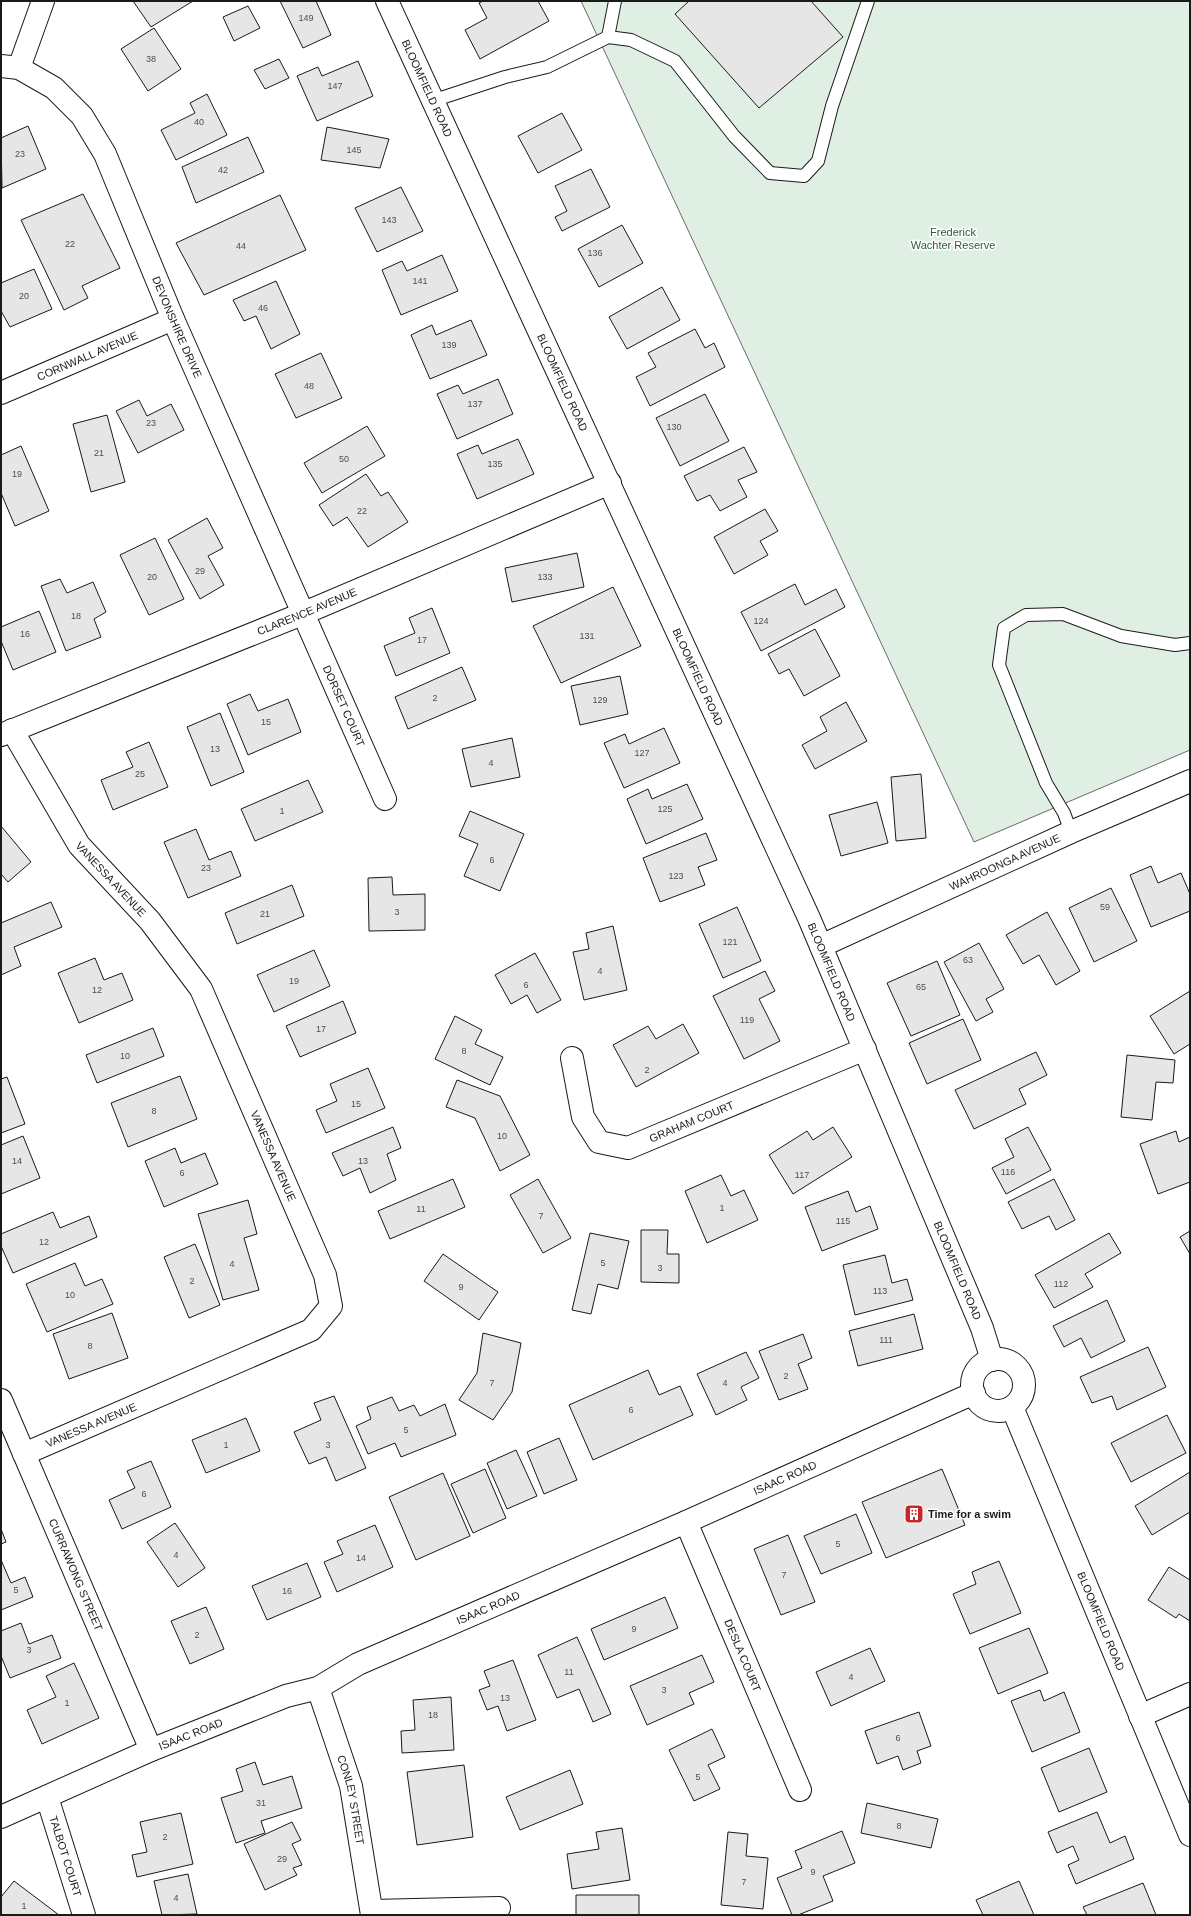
<svg xmlns="http://www.w3.org/2000/svg" width="1191" height="1916" viewBox="0 0 1191 1916" font-family="Helvetica,sans-serif">
<rect width="100%" height="100%" fill="#fff"/>
<path fill="#e0efe3" stroke="#6a6a6a" d="M581,1h609v749l-216,92z"/>
<path fill="#e6e6e6" stroke="#1a1a1a" d="M133,1h60l-42,26z
M280,1h36l15,34 -28,13z
M483,1h55l11,20 -69,38 -15,-29 22,-12 -8,-15z
M689,1h122l32,36 -84,71 -84,-94z
M248,6l12,22 -26,13 -11,-24z
M154,28l27,41 -33,22 -27,-42z
M279,59l10,19 -24,11 -11,-19z
M358,61l15,35 -56,25 -20,-45 21,-9 4,9z
M207,94l20,41 -51,25 -15,-30 34,-17 -5,-10z
M562,113l20,37 -44,23 -20,-37z
M28,126l18,43 -44,19 -1,-50z
M327,127l62,12 -9,29 -59,-8z
M248,137l16,35 -68,31 -14,-36z
M591,169l19,38 -48,24 -7,-14 12,-6 -12,-25z
M401,187l22,44 -46,21 -22,-44z
M83,194l37,74 -38,18 6,12 -24,12 -43,-90z
M280,195l26,55 -102,45 -28,-52z
M622,225l21,38 -44,24 -21,-38z
M442,255l16,36 -57,24 -19,-45 20,-9 5,10z
M34,269l18,40 -42,18 -9,-16v-28z
M276,281l24,53 -29,15 -15,-33 -12,5 -11,-21z
M662,287l18,33 -53,29 -18,-32z
M471,320l16,35 -57,24 -19,-44 21,-10 4,10z
M695,329l10,19 9,-5 11,24 -75,39 -14,-29 20,-10 -8,-14z
M321,353l21,45 -46,20 -21,-44z
M498,379l15,35 -56,25 -20,-45 21,-9 5,9z
M705,394l24,47 -49,25 -24,-48z
M139,400l8,16 24,-12 13,26 -46,23 -22,-42z
M107,415l18,67 -34,10 -18,-68z
M367,426l18,30 -63,37 -18,-30z
M518,439l16,35 -57,25 -20,-45 21,-9 4,9z
M21,446l28,65 -34,15 -14,-33v-38z
M744,447l13,25 -19,8 9,17 -27,14 -10,-16 -13,6 -13,-25z
M366,474l15,22 7,-4 20,30 -40,25 -21,-30 -14,9 -14,-21z
M765,509l13,22 -18,10 8,14 -34,19 -20,-37z
M207,518l16,30 -15,8 16,29 -24,14 -32,-59z
M155,538l29,61 -35,16 -29,-60z
M577,553l7,34 -72,15 -7,-34z
M60,579l7,14 26,-11 13,30 -12,7 7,18 -35,14 -25,-65z
M795,584l10,21 31,-16 9,18 -84,44 -20,-39z
M613,587l28,59 -80,37 -28,-57z
M432,608l18,45 -54,23 -12,-30 31,-13 -6,-15z
M39,611l17,41 -43,18 -12,-29v-14z
M815,629l25,47 -36,20 -15,-27 -10,5 -11,-20z
M462,667l14,33 -68,29 -13,-32z
M620,676l8,38 -48,11 -9,-39z
M250,694l8,17 30,-12 13,33 -53,23 -21,-51z
M846,702l21,39 -52,28 -13,-24 25,-14 -7,-14z
M220,713l24,59 -33,14 -24,-59z
M664,728l16,35 -56,25 -20,-45 21,-9 4,10z
M512,738l8,39 -49,10 -9,-38z
M149,742l19,45 -55,23 -12,-30 32,-13 -7,-15z
M921,774l5,64 -30,3 -5,-64z
M308,780l15,32 -68,29 -14,-32z
M687,784l16,35 -57,25 -19,-45 21,-10 4,10z
M877,802l11,41 -47,13 -12,-41z
M470,811l54,23 -24,57 -36,-15 14,-32 -19,-8z
M1,826l30,36 -23,20 -7,-8z
M196,829l13,31 22,-9 10,25 -53,22 -24,-56z
M706,833l11,27 -19,7 7,18 -45,17 -17,-44z
M1151,866l7,17 23,-10 9,21v17l-39,16 -21,-52z
M392,877l1,18 32,-1v36l-56,1 -1,-53z
M292,885l12,31 -67,28 -12,-31z
M1111,888l26,53 -43,21 -25,-54z
M51,902l11,25 -48,20 7,19 -20,9v-52z
M737,907l24,54 -38,17 -24,-54z
M1047,912l33,59 -24,14 -17,-30 -16,9 -17,-29z
M613,926l14,64 -43,10 -11,-48 16,-3 -3,-16z
M979,943l25,46 -18,10 7,13 -17,9 -32,-59z
M314,950l16,36 -56,26 -17,-37z
M535,953l26,47 -24,13 -10,-18 -16,9 -16,-29z
M95,958l9,22 18,-7 11,27 -54,23 -21,-50z
M937,961l23,54 -49,21 -24,-53z
M765,971l10,20 -16,8 21,42 -36,18 -31,-63z
M1190,991v53l-16,10 -24,-38z
M343,1001l13,32 -56,24 -14,-31z
M455,1016l27,14 -7,14 28,13 -13,28 -55,-26z
M963,1019l18,41 -54,24 -18,-41z
M683,1024l16,29 -63,34 -23,-42 35,-19 8,13z
M153,1028l11,28 -67,27 -11,-28z
M1036,1052l11,23 -28,14 7,15 -52,25 -19,-39z
M1127,1055l48,5 -2,23 -17,-1 -4,38 -31,-3z
M368,1068l17,40 -59,25 -10,-23 21,-9 -7,-17z
M180,1076l17,43 -69,28 -17,-44z
M7,1077l18,47 -24,9v-54z
M457,1080l43,16 30,59 -30,16 -25,-53 -29,-11z
M393,1127l8,21 -14,6 9,26 -26,13 -10,-25 -17,8 -11,-23z
M833,1127l19,30 -59,37 -24,-39 38,-24 6,9z
M1028,1127l23,43 -45,24 -14,-26 22,-11 -9,-18z
M1176,1131l3,11 11,-5v45l-32,12 -18,-50z
M23,1136l17,42 -39,16v-49z
M175,1148l6,15 24,-10 13,31 -54,23 -19,-46z
M721,1175l10,21 13,-6 14,30 -51,23 -22,-52z
M453,1179l12,28 -75,32 -12,-28z
M538,1179l33,59 -28,15 -33,-58z
M1054,1179l21,41 -19,10 -7,-14 -27,13 -14,-27z
M848,1191l8,21 14,-6 8,23 -56,22 -17,-44z
M248,1200l9,34 -13,4 15,52 -36,10 -25,-86z
M53,1212l7,16 29,-12 8,21 -84,36 -12,-27v-12z
M641,1230h27l-1,24h12v29l-38,-1z
M1190,1231v23l-10,-17z
M590,1233l39,8 -11,48 -20,-5 -7,30 -19,-4z
M1109,1233l12,20 -36,21 8,13 -39,21 -19,-33z
M195,1244l25,61 -31,13 -25,-61z
M443,1254l55,38 -19,28 -55,-39z
M885,1255l7,28 15,-4 6,21 -58,15 -12,-50z
M75,1263l10,23 17,-7 11,25 -66,28 -21,-48z
M1107,1300l18,41 -34,17 -10,-20 -17,9 -11,-21z
M112,1313l16,45 -59,21 -16,-45z
M914,1314l9,35 -65,17 -9,-35z
M483,1333l38,10 -9,49 -19,28 -34,-20 18,-27z
M803,1334l9,24 -14,6 10,25 -29,11 -20,-49z
M1148,1347l18,40 -49,23 -5,-14 -20,7 -12,-26z
M746,1352l13,26 -18,9 6,13 -31,15 -19,-41z
M648,1370l11,25 21,-9 13,29 -100,45 -24,-55z
M334,1396l32,72 -30,13 -10,-24 -17,7 -15,-32 27,-12 -7,-17z
M392,1397l7,14 15,-6 6,11 25,-12 11,31 -55,22 -6,-14 -27,11 -12,-28 15,-7 -4,-12z
M1167,1415l19,38 -55,29 -20,-39z
M246,1418l14,33 -54,22 -14,-33z
M559,1438l18,42 -33,14 -17,-42z
M516,1450l21,46 -30,13 -20,-46z
M151,1461l20,46 -49,22 -13,-29 26,-12 -8,-17z
M485,1469l21,49 -33,15 -22,-49z
M942,1469l23,56 -79,33 -24,-56z
M1190,1472v40l-38,23 -17,-29z
M443,1473l27,63 -54,24 -27,-63z
M856,1514l16,39 -51,21 -17,-38z
M175,1523l30,45 -27,19 -31,-45z
M375,1525l18,42 -56,25 -13,-30 19,-8 -6,-13z
M1,1529l5,13 -5,2z
M788,1535l27,67 -34,13 -27,-66z
M1,1560l10,23 14,-6 8,20 -32,13z
M999,1561l22,52 -51,21 -17,-40 23,-10 -4,-12z
M307,1563l14,34 -54,23 -15,-34z
M1169,1567l21,13v41l-11,-7 -3,4 -28,-18z
M665,1597l13,31 -74,32 -13,-31z
M206,1607l18,42 -34,15 -19,-43z
M21,1623l8,21 23,-9 9,23 -51,20 -9,-22v-25z
M1029,1628l19,45 -50,21 -19,-46z
M577,1637l34,77 -18,8 -14,-33 -22,9 -19,-43z
M870,1648l15,33 -54,25 -15,-34z
M702,1655l12,27 -25,11 5,11 -47,21 -17,-39z
M513,1660l23,60 -29,11 -9,-25 -11,4 -8,-20 11,-4 -6,-15z
M74,1663l25,55 -57,26 -15,-34 29,-13 -10,-21z
M1040,1690l4,11 20,-9 16,40 -48,20 -21,-51z
M451,1697l3,53 -52,3 -1,-22 14,-1 -2,-30z
M919,1712l12,34 -14,5 4,12 -18,7 -5,-14 -21,8 -12,-33z
M712,1729l13,28 -17,8 12,24 -26,12 -25,-51z
M1089,1748l18,44 -48,20 -18,-44z
M255,1762l8,23 29,-9 10,32 -41,13 4,12 -29,10 -15,-45 22,-7 -7,-22z
M464,1765l9,72 -56,8 -10,-73z
M570,1770l13,34 -63,26 -14,-33z
M867,1803l71,16 -7,29 -70,-15z
M1097,1812l13,31 15,-7 9,23 -58,25 -8,-19 11,-5 -6,-14 -16,7 -9,-21z
M181,1813l12,51 -56,13 -5,-22 15,-3 -7,-30z
M292,1822l9,18 -9,4 10,21 -9,3 4,7 -32,15 -21,-46z
M622,1828l8,52 -58,9 -5,-35 32,-5 -3,-17z
M842,1831l13,32 -32,13 10,25 -35,14h-6l-15,-37 25,-10 -7,-17z
M728,1832l20,2 -2,22 22,2 -5,51 -42,-4z
M188,1874l9,40 -35,1 -8,-34z
M14,1881l45,34h-58v-18z
M1019,1881l15,34h-51l-7,-15z
M1143,1883l13,32h-69l-4,-8z
M576,1895h63v20h-63z"/>
<g fill="none" stroke-linecap="round" stroke-linejoin="round">
<defs>
<path id="service" d="M608,37l7,-36
M432,101l73,-24 42,-10 61,-30 23,3 44,21 59,75 36,37 34,3 14,-15 14,-55 36,-105
M1071,832l-7,-19 -18,-30 -47,-118 5,-37 22,-13 37,-1 58,22 54,9 15,-2"/>
<g id="minor">
<path id="s1" d="M1,66l18,2 35,20 28,28 23,38 68,165 212,480"/>
<path d="M19,68l24,-67"/>
<path id="s2" d="M1,393l172,-74"/>
<path id="s3" d="M12,730l67,115 71,76 51,68 124,286 6,31 -20,24 -287,124"/>
<path id="s4" d="M1,735l301,-121 308,-131"/>
<path id="s5" d="M821,946l250,-114 119,-51"/>
<path id="s6" d="M572,1058l11,59 16,25 29,6 237,-99"/>
<path id="s7" d="M1,1400l150,350"/>
<path id="s8" d="M686,1522l114,268"/>
<path id="s9" d="M318,1688l33,98 21,129"/>
<path d="M1140,1716l50,-22"/>
<path id="s10" d="M47,1797l37,118"/>
<path d="M372,1911l127,-3"/>
</g>
<g id="tertiary">
<path id="s11" d="M387,1l422,917 173,410 10,32"/>
<circle cx="998" cy="1385" r="26"/>
<path id="s12" d="M1012,1407l178,428"/>
<path id="s13" d="M1,1817l150,-67 135,-54 32,-8 40,-24 328,-142 288,-129"/>
</g>
</defs>
<use href="#service" stroke="#1a1a1a" stroke-width="14"/>
<use href="#minor" stroke="#1a1a1a" stroke-width="24"/>
<use href="#tertiary" stroke="#1a1a1a" stroke-width="24"/>
<use href="#service" stroke="#fff" stroke-width="12"/>
<use href="#minor" stroke="#fff" stroke-width="22"/>
<use href="#tertiary" stroke="#fff" stroke-width="22"/>
</g>
<defs>
<symbol id="building-square" viewBox="-11 -11 22 22"><rect x="-9" y="-9" width="18" height="18" rx="4" fill="#c62828" stroke="#fff"/><path d="M-4-6H4V6H1V3H-1V6H-4ZM-2.5-4.3h1.7v1.8h-1.7ZM.8-4.3h1.7v1.8H.8ZM-2.5-1h1.7V.8h-1.7ZM.8-1h1.7V.8H.8Z" fill="#fff"/></symbol>
</defs>
<g fill-rule="evenodd">
<use href="#building-square" x="903" y="1503" width="22" height="22"/>
</g>
<g text-anchor="middle" dominant-baseline="central" stroke-width="3" stroke-linejoin="round" paint-order="stroke">
<g font-size="9" fill="#4d4d4d">
<text x="306" y="18">149</text>
<text x="151" y="59">38</text>
<text x="335" y="86">147</text>
<text x="199" y="122">40</text>
<text x="354" y="150">145</text>
<text x="20" y="154">23</text>
<text x="223" y="170">42</text>
<text x="389" y="220">143</text>
<text x="70" y="244">22</text>
<text x="241" y="246">44</text>
<text x="595" y="253">136</text>
<text x="420" y="281">141</text>
<text x="24" y="296">20</text>
<text x="263" y="308">46</text>
<text x="449" y="345">139</text>
<text x="309" y="386">48</text>
<text x="475" y="404">137</text>
<text x="151" y="423">23</text>
<text x="674" y="427">130</text>
<text x="99" y="453">21</text>
<text x="344" y="459">50</text>
<text x="495" y="464">135</text>
<text x="17" y="474">19</text>
<text x="362" y="511">22</text>
<text x="200" y="571">29</text>
<text x="152" y="577">20</text>
<text x="545" y="577">133</text>
<text x="76" y="616">18</text>
<text x="761" y="621">124</text>
<text x="25" y="634">16</text>
<text x="587" y="636">131</text>
<text x="422" y="640">17</text>
<text x="435" y="698">2</text>
<text x="600" y="700">129</text>
<text x="266" y="722">15</text>
<text x="215" y="749">13</text>
<text x="642" y="753">127</text>
<text x="491" y="763">4</text>
<text x="140" y="774">25</text>
<text x="665" y="809">125</text>
<text x="282" y="811">1</text>
<text x="492" y="860">6</text>
<text x="206" y="868">23</text>
<text x="676" y="876">123</text>
<text x="1105" y="907">59</text>
<text x="397" y="912">3</text>
<text x="265" y="914">21</text>
<text x="730" y="942">121</text>
<text x="968" y="960">63</text>
<text x="600" y="971">4</text>
<text x="294" y="981">19</text>
<text x="526" y="985">6</text>
<text x="921" y="987">65</text>
<text x="97" y="990">12</text>
<text x="747" y="1020">119</text>
<text x="321" y="1029">17</text>
<text x="464" y="1051">8</text>
<text x="125" y="1056">10</text>
<text x="647" y="1070">2</text>
<text x="356" y="1104">15</text>
<text x="154" y="1111">8</text>
<text x="502" y="1136">10</text>
<text x="17" y="1161">14</text>
<text x="363" y="1161">13</text>
<text x="1008" y="1172">116</text>
<text x="182" y="1173">6</text>
<text x="802" y="1175">117</text>
<text x="722" y="1208">1</text>
<text x="421" y="1209">11</text>
<text x="541" y="1216">7</text>
<text x="843" y="1221">115</text>
<text x="44" y="1242">12</text>
<text x="603" y="1263">5</text>
<text x="232" y="1264">4</text>
<text x="660" y="1268">3</text>
<text x="192" y="1281">2</text>
<text x="1061" y="1284">112</text>
<text x="461" y="1287">9</text>
<text x="880" y="1291">113</text>
<text x="70" y="1295">10</text>
<text x="886" y="1340">111</text>
<text x="90" y="1346">8</text>
<text x="786" y="1376">2</text>
<text x="492" y="1383">7</text>
<text x="725" y="1383">4</text>
<text x="631" y="1410">6</text>
<text x="406" y="1430">5</text>
<text x="226" y="1445">1</text>
<text x="328" y="1445">3</text>
<text x="144" y="1494">6</text>
<text x="838" y="1544">5</text>
<text x="176" y="1555">4</text>
<text x="361" y="1558">14</text>
<text x="784" y="1575">7</text>
<text x="16" y="1590">5</text>
<text x="287" y="1591">16</text>
<text x="634" y="1629">9</text>
<text x="197" y="1635">2</text>
<text x="29" y="1650">3</text>
<text x="569" y="1672">11</text>
<text x="851" y="1677">4</text>
<text x="664" y="1690">3</text>
<text x="505" y="1698">13</text>
<text x="67" y="1703">1</text>
<text x="433" y="1715">18</text>
<text x="898" y="1738">6</text>
<text x="698" y="1777">5</text>
<text x="261" y="1803">31</text>
<text x="899" y="1826">8</text>
<text x="165" y="1837">2</text>
<text x="282" y="1859">29</text>
<text x="813" y="1872">9</text>
<text x="744" y="1882">7</text>
<text x="176" y="1898">4</text>
<text x="24" y="1906">1</text>
</g>
<g font-size="11" fill="#1a1a1a" stroke="#fff">
<text stroke="none"><textPath href="#s11" startOffset="96">BLOOMFIELD ROAD</textPath></text>
<text stroke="none"><textPath href="#s1" startOffset="330">DEVONSHIRE DRIVE</textPath></text>
<text stroke="none"><textPath href="#s2" startOffset="94">CORNWALL AVENUE</textPath></text>
<text stroke="none"><textPath href="#s11" startOffset="420">BLOOMFIELD ROAD</textPath></text>
<text stroke="none"><textPath href="#s4" startOffset="330">CLARENCE AVENUE</textPath></text>
<text stroke="none"><textPath href="#s11" startOffset="744">BLOOMFIELD ROAD</textPath></text>
<text stroke="none"><textPath href="#s1" startOffset="744">DORSET COURT</textPath></text>
<text stroke="none"><textPath href="#s5" startOffset="202">WAHROONGA AVENUE</textPath></text>
<text stroke="none"><textPath href="#s3" startOffset="180">VANESSA AVENUE</textPath></text>
<text stroke="none"><textPath href="#s11" startOffset="1068">BLOOMFIELD ROAD</textPath></text>
<text stroke="none"><textPath href="#s6" startOffset="188">GRAHAM COURT</textPath></text>
<text stroke="none"><textPath href="#s3" startOffset="504">VANESSA AVENUE</textPath></text>
<text stroke="none"><textPath href="#s11" startOffset="1392">BLOOMFIELD ROAD</textPath></text>
<text transform="translate(91 1425) rotate(-23)">VANESSA AVENUE</text>
<text stroke="none"><textPath href="#s13" startOffset="855">ISAAC ROAD</textPath></text>
<text stroke="none"><textPath href="#s7" startOffset="190">CURRAWONG STREET</textPath></text>
<text stroke="none"><textPath href="#s13" startOffset="531">ISAAC ROAD</textPath></text>
<text stroke="none"><textPath href="#s12" startOffset="232">BLOOMFIELD ROAD</textPath></text>
<text stroke="none"><textPath href="#s8" startOffset="145">DESLA COURT</textPath></text>
<text stroke="none"><textPath href="#s13" startOffset="207">ISAAC ROAD</textPath></text>
<text stroke="none"><textPath href="#s9" startOffset="117">CONLEY STREET</textPath></text>
<text stroke="none"><textPath href="#s10" startOffset="62">TALBOT COURT</textPath></text>
</g>
<g font-size="11" fill="#2b5a34" stroke="#fff">
<text x="953" y="232">Frederick<tspan x="953" dy="13">Wachter Reserve</tspan></text>
</g>
<g font-size="11" font-weight="bold" fill="#1a1a1a" stroke="#fff" text-anchor="start">
<text x="928" y="1514">Time for a swim</text>
</g>
</g>
<rect width="1191" height="1916" fill="none" stroke="#1a1a1a" stroke-width="4"/>
</svg>
